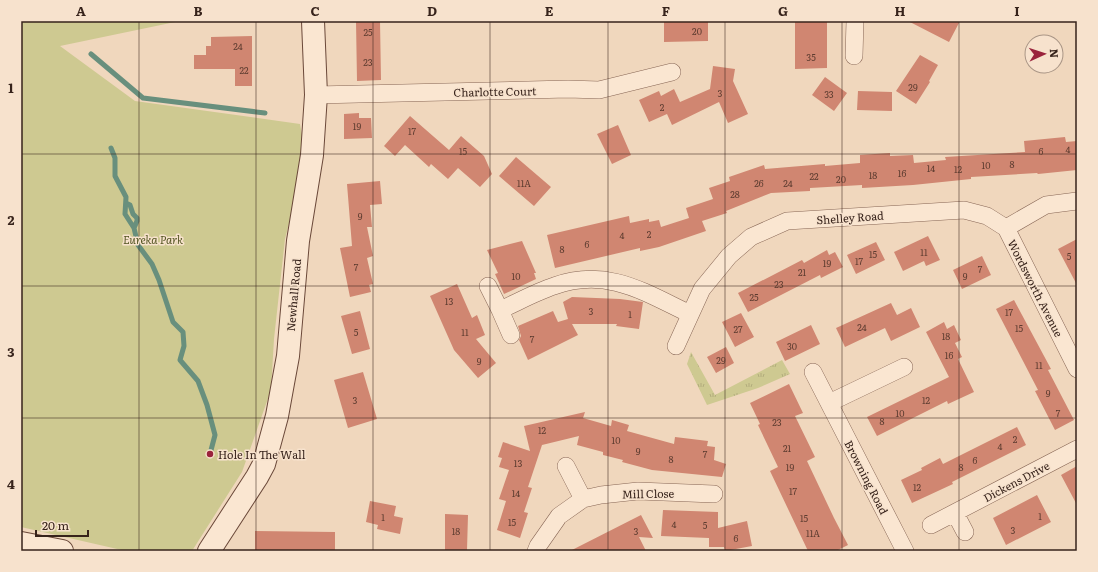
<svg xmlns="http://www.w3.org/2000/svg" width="1098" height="572" viewBox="0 0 1098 572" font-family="Literata,serif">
<defs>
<pattern id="grass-tufts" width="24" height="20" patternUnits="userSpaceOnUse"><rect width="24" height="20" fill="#cec991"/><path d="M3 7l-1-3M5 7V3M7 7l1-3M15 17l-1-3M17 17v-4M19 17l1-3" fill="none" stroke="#b2ac7c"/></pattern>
</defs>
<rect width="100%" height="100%" fill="#f0d7bd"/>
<path fill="url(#grass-tufts)" d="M691,352l24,43 67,-35 8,14 -32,14 -51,17 -20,-41z"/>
<path fill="#cec991" d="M21,21h159l-120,25 75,55 165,23 6,33 -21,82 -11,100 -3,51 -29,82 -50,79h-66l-105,-24z"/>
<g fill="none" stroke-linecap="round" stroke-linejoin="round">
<path stroke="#688f7d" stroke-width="5" d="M91,54l52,44 122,15
M111,148l4,10v18l11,21 -1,17 9,14 4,17 14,19 7,16 14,42 10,10 1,14 -4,14 18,21 9,24 8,30 -5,19
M126,203l4,2 3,9 4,4v3l-3,7"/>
</g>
<path fill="#d08671" d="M356,21h24l1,59 -24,1z
M664,21h44v20l-44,1z
M795,21h32v47l-32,1z
M908,21h52l-11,21z
M252,36v50h-17v-17h-41v-14h12v-9h5v-9z
M920,55l18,10 -9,16 1,1 -14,22 -20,-13z
M713,66l22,3 -2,12 15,33 -20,9 -9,-21 -47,23 -5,-11 -18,8 -10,-22 20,-9 2,5 13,-7 6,13 30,-13z
M825,77l22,16 -13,18 -22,-16z
M858,91l34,1v19l-35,-1z
M359,113v5h12l1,20 -28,1v-25z
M410,116l39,34 12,-14 23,20 8,18 -12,13 -22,-19 -10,11 -17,-15 -2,3 -24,-22 -10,11 -11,-10z
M618,125l13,30 -19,9 -15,-30z
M1065,137l1,5 11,-1v29l-39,4 -1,-1 -66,4v2l-58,6 -51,3v-3l-52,3v3l-39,2 -45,18 1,2 -25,8 4,10 -47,16 -19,4v-3l-85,20 -8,-33 82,-19 1,7 19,-4v3l10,-2 2,7 28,-9 -3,-10 27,-9 -4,-11 21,-7 -1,-4 35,-12 1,4 60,-5v2l35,-3v-8l30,-2v3l23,-1 1,8 32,-3 -1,-3 80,-5 -1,-11z
M516,157l35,30 -17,19 -35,-30z
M380,181l2,23 -12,1 2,22h-5l6,29 -6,2 6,26 -4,1 2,7 -21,5 -10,-49 12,-2 -5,-62z
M928,236l12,24 -14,6 -2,-5 -21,10 -9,-19z
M1077,239v46l-19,-36z
M522,241l14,32h-2l2,6 -32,15 -9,-20 3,-1 -11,-23z
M876,242l9,18 -29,14 -9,-19z
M827,250l2,5 6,-3 8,15 -22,11 -1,-3 -72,37 -10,-19 64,-33 2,3z
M982,256l9,19 -29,14 -9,-19z
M457,284l15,34 5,-3 8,20 -9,4 20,24 -18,15 -24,-28 -24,-54z
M572,297l48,2 23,3 -4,27 -23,-3 1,-2h-45l6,11 -50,25 -9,-20 2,-4 -3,-10 35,-15 5,11 10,-3 -5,-17z
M1014,300l37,69 -3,1 26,50 -19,10 -20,-39 3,-1 -42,-81z
M891,303l6,12 14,-7 9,19 -29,14 -6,-13 -40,19 -9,-19z
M360,311l10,38 -18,5 -11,-38z
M741,313l13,24 -19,10 -13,-25z
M944,322l3,7 7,-4 7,15 -6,3 7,14 -4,2 16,33 -26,12 -1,-3 -70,35 -10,-19 82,-40 -23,-45z
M811,325l9,19 -35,17 -9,-19z
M726,347l8,16 -18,10 -9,-16z
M363,372l14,47 -29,9 -14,-48z
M789,384l14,29 -8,3 20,41 -8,4 27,57 14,27 -12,6h-28l-38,-80 8,-4 -20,-42 2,-1 -10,-21z
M585,412l-2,6 28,8 1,-6 17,5 -2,6 47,13 1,-7 33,4 -1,5 8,1 -1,13 12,4 -4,13 -70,-7 -30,-8 1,-2 -20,-5v-3l-26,-7 2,-9 -37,9 -14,42 4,1 -8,24 4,1 -8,25 -23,-8 9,-29 -7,-2 10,-29 -10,-3 3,-9 -4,-1 5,-15 27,9 -6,-25z
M1017,427l9,18 -74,37 1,2 -41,19 -11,-23 21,-10 -1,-2 19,-10 3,6z
M1077,466v39l-16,-30z
M1037,495l14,27 -45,23 -13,-27z
M370,501l26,5 -2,10 9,2 -3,16 -23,-5 1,-4 -12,-3z
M663,510l55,2v16l29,-7 5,25 -27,5 -1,-4h-15v-9l-48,-2z
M445,514l23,1 -1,35h-22z
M641,515l12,23 -14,-1 7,14h-76z
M255,531l80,1v19h-80z"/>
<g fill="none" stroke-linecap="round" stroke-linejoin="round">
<defs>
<path id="street" d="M854,56l1,-35
M316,95l252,-6 31,1 73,-18
M1006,228l71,141
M488,286l12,24 11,25
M500,310c18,-8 36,-18 54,-24 53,-19 90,6 136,28
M676,346l26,-57 27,-33 22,-19 36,-16 177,-11 23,6 19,12 40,-23 31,-4
M813,372l92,179
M829,403l75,-36
M566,466l17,33
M955,513l10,19
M931,525l146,-76
M536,551l2,-5 21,-30 24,-17 18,-4 37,-4 76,3"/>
<path id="secondary" d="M21,543l41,8
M209,551l48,-74 7,-13 13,-48 6,-33 5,-27 10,-115 14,-86 4,-60 -3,-74"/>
</defs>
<use href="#street" stroke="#886756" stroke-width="18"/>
<use href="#secondary" stroke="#6a4839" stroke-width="24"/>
<use href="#street" stroke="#fae6d1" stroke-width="17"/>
<use href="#secondary" stroke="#fae6d1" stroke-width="22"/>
</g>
<path fill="none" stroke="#37231b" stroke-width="1" stroke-opacity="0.55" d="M139,21v530M256,21v530M373,21v530M490,21v530M608,21v530M725,21v530M842,21v530M959,21v530M21,154h1056M21,286h1056M21,418h1056"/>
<circle fill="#9a233c" stroke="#f7e2cd" stroke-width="1.5" cx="210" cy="454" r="4"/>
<g text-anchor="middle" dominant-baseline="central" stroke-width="3" stroke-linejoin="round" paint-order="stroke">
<g font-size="9" fill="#5d3c30">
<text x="697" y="31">20</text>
<text x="368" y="32">25</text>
<text x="238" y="46">24</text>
<text x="811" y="57">35</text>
<text x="368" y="62">23</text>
<text x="244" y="70">22</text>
<text x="913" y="87">29</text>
<text x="720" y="93">3</text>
<text x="829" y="94">33</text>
<text x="662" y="107">2</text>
<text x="357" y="126">19</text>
<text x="412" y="131">17</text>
<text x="1068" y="149">4</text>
<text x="463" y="151">15</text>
<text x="1041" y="151">6</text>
<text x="1012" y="164">8</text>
<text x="986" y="165">10</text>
<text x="931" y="168">14</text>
<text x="958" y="169">12</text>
<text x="902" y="173">16</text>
<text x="873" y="175">18</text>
<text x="814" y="176">22</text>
<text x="841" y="179">20</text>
<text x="524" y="183">11A</text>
<text x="759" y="183">26</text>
<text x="788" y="183">24</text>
<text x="735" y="194">28</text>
<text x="360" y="216">9</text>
<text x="649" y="234">2</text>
<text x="622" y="235">4</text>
<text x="587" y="244">6</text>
<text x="562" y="249">8</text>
<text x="924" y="252">11</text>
<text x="873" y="254">15</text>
<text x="1069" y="256">5</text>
<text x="859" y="261">17</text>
<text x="827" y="263">19</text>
<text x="356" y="267">7</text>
<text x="980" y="269">7</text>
<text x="802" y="272">21</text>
<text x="516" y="276">10</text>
<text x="965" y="276">9</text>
<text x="779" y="284">23</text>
<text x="754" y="297">25</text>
<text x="449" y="301">13</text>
<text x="591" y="311">3</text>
<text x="1009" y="312">17</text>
<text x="630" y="314">1</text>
<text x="862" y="327">24</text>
<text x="1019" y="328">15</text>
<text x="738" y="329">27</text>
<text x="356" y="332">5</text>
<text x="465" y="332">11</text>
<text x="946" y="336">18</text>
<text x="532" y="339">7</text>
<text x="792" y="346">30</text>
<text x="949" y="355">16</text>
<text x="721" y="360">29</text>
<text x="479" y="361">9</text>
<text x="1039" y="365">11</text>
<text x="1048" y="393">9</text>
<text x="355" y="400">3</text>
<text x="926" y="400">12</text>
<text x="900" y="413">10</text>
<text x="1058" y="413">7</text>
<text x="882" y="421">8</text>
<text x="777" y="422">23</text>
<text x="542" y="430">12</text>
<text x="1015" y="439">2</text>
<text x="616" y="440">10</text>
<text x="1000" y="446">4</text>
<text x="787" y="448">21</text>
<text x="638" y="451">9</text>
<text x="705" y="454">7</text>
<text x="671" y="459">8</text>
<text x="975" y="460">6</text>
<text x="518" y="463">13</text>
<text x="790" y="467">19</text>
<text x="961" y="467">8</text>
<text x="917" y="487">12</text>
<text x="793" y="491">17</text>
<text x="516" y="493">14</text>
<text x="1040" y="516">1</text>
<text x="383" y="517">1</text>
<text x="804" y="518">15</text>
<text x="512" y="522">15</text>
<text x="674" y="524">4</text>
<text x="705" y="525">5</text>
<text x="1013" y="530">3</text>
<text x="456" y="531">18</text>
<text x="636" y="531">3</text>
<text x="813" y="533">11A</text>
<text x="736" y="538">6</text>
</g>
<g font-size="11" fill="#37231b" stroke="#f7e2cd">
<text transform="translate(495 91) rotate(-1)">Charlotte Court</text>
<text transform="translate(850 217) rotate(-4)">Shelley Road</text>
<text transform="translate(1036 288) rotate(63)">Wordsworth Avenue</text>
<text transform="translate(293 295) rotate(-85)">Newhall Road</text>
<text transform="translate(867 477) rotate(63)">Browning Road</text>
<text transform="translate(1016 481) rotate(-28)">Dickens Drive</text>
<text transform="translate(648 493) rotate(-1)">Mill Close</text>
</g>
<g font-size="11" font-style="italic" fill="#525421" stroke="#f7e2cd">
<text x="153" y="239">Eureka Park</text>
</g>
<g font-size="11" fill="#37231b" stroke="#f7e2cd" text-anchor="start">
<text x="218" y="454">Hole In The Wall</text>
</g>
</g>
<rect width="1098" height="572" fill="none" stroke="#f7e2cd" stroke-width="44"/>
<g transform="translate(1044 54) rotate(87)"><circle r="19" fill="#f7e2cd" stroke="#aa9686"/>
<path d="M0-3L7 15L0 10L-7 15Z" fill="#9a233c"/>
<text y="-6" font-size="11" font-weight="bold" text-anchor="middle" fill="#37231b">N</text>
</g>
<path d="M36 530v6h52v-6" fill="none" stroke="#37231b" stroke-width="2"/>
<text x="42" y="530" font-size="12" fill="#37231b" stroke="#f7e2cd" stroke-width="3" paint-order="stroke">20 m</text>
<rect x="22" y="22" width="1054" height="528" fill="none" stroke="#37231b" stroke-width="1.5"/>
<g font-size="13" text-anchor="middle" font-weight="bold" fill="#37231b">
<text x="81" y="16">A</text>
<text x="198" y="16">B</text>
<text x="315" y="16">C</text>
<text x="432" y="16">D</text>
<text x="549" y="16">E</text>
<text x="666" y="16">F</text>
<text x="783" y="16">G</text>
<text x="900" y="16">H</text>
<text x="1017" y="16">I</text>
<text x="11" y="93">1</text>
<text x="11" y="225">2</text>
<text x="11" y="357">3</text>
<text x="11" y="489">4</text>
</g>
</svg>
